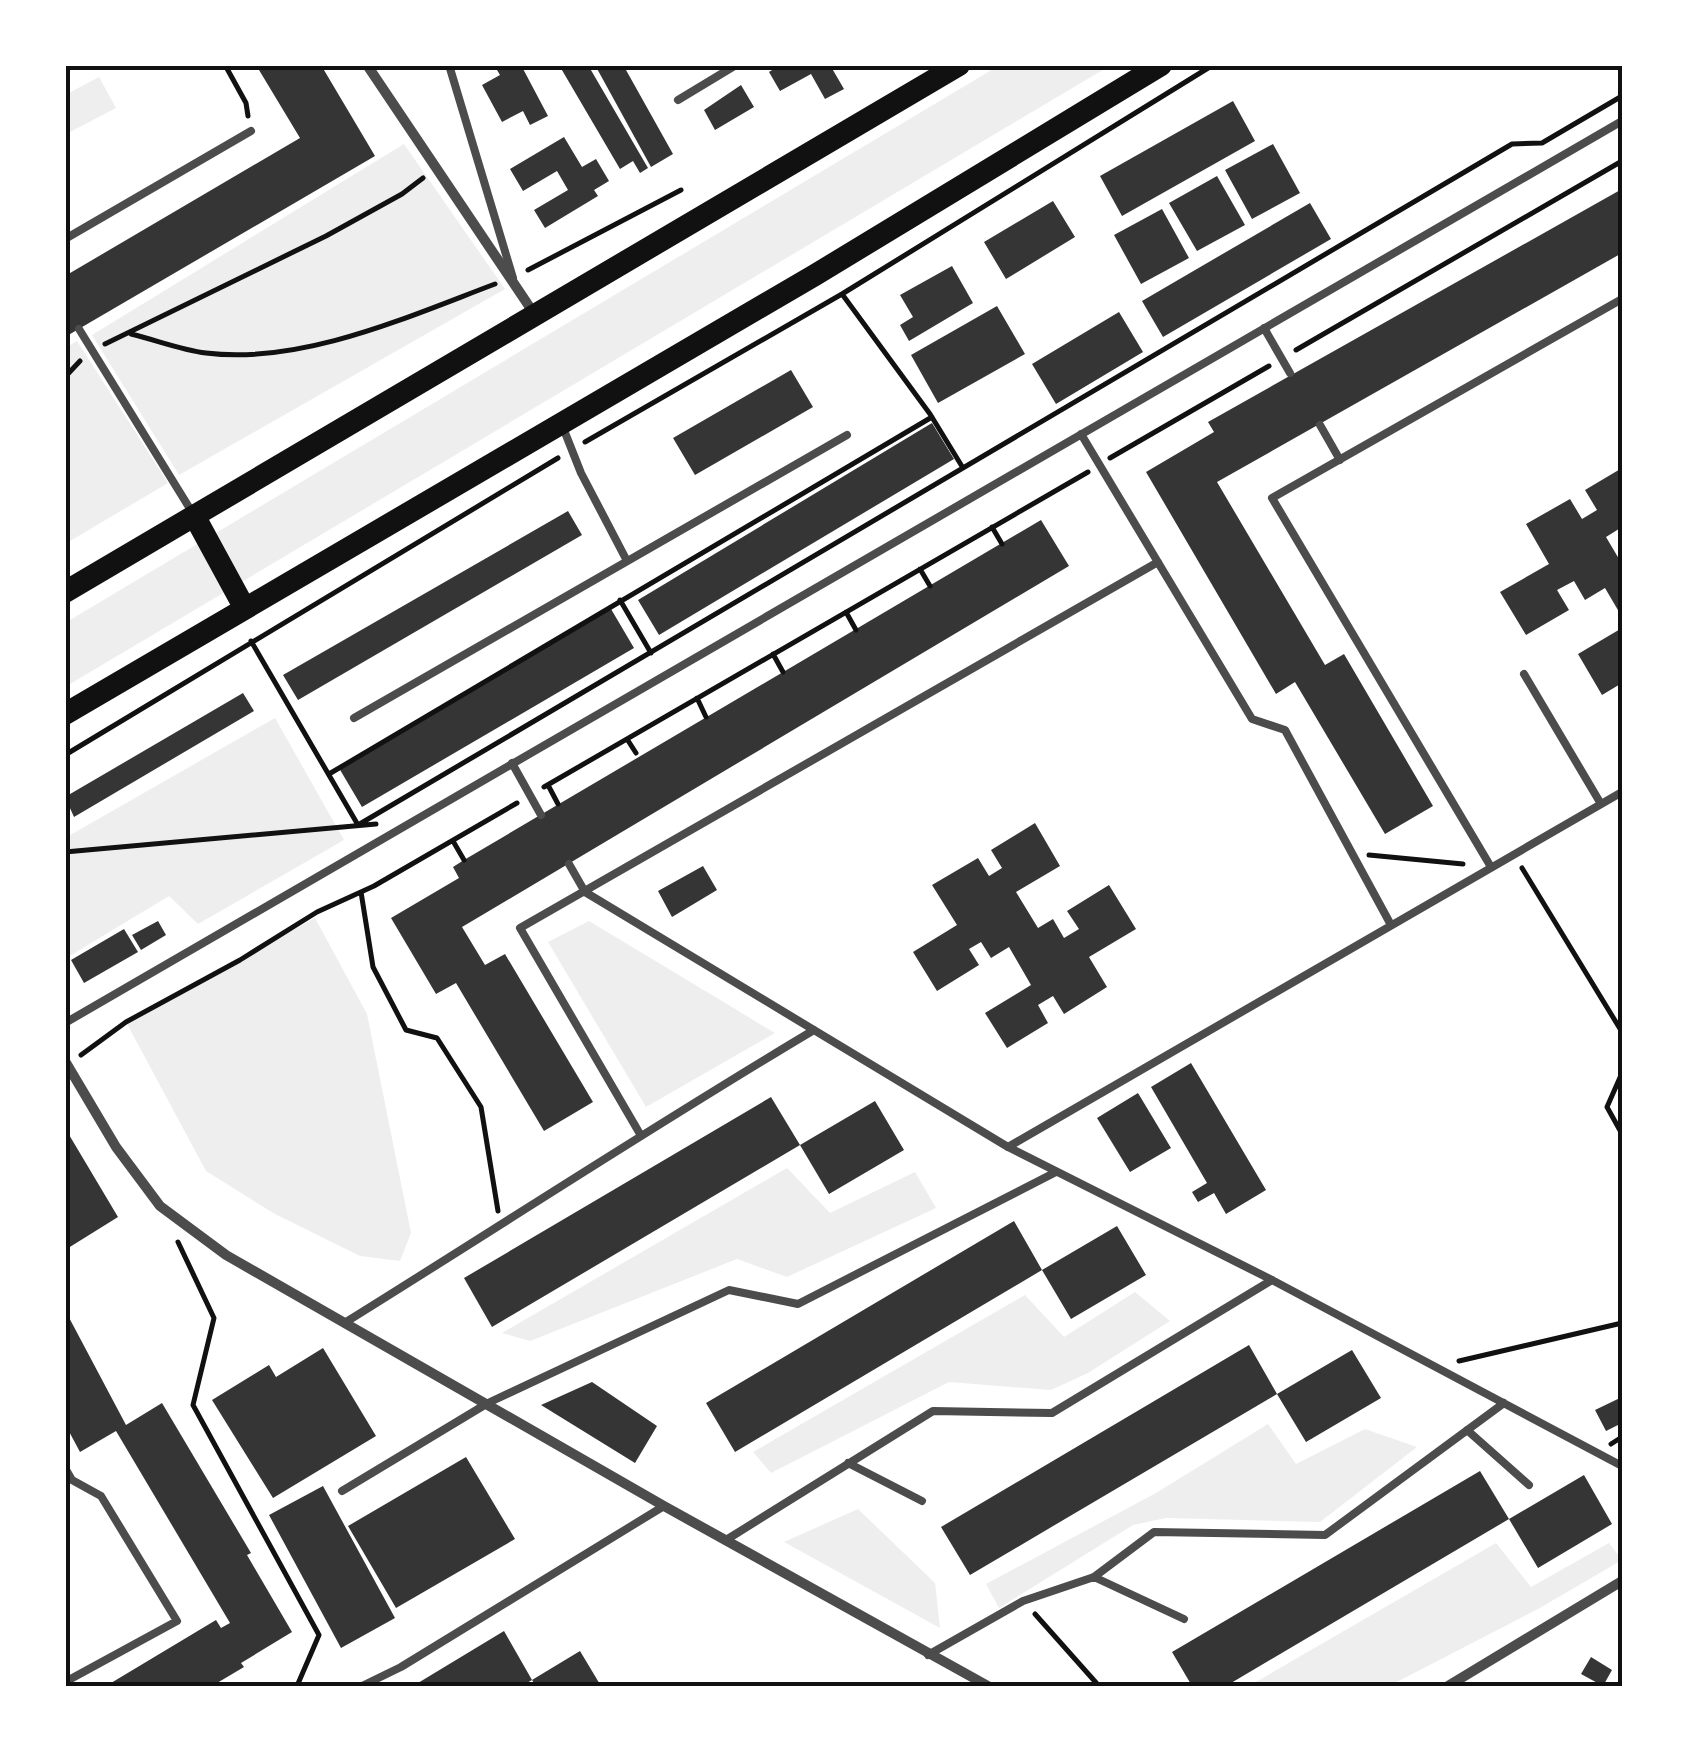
<svg xmlns="http://www.w3.org/2000/svg" width="1687" height="1751" viewBox="0 0 1687 1751" font-family="'Sofia Sans Condensed',sans-serif">
<rect width="100%" height="100%" fill="#fff"/>
<path fill="#eee" d="M1000,65h111l-1046,622v-64z
M99,77l17,31 -46,24 -5,-10v-27z
M404,144l101,145 -326,186 -87,-140z
M77,341l91,142 -103,61v-196z
M275,718l69,122 -146,84 -29,-28 -101,61 -3,-5v-114z
M315,918l52,96 44,219 -11,28 -40,-5 -85,-42 -69,-43 -80,-149z
M589,921l186,112 -129,74 -98,-165z
M787,1168l43,45 85,-41 21,36 -149,69 -50,-18 -207,82 -28,-8z
M1135,1292l35,29 -82,52 -37,17 -102,-8 -178,91 -18,-21 272,-157 39,42z
M1268,1424l28,40 69,-35 52,18 -97,75 -154,-4 -33,7 -134,83 -13,-24 170,-91z
M858,1509l77,74 5,45 -156,-86z
M1496,1543l35,44 78,-44 13,17 -84,49 -149,77h-140z"/>
<path fill="#353535" d="M256,65h65l54,91 -310,181v-61l235,-138z
M494,65h27l27,51 -18,9 -7,-14 -21,11 -20,-37 18,-10z
M559,65h29l60,103 -8,5 -7,-12 -13,8z
M595,65h41l-10,5 47,84 -22,13z
M780,65h50l14,24 -19,10 -14,-25 -31,17 -11,-19z
M741,85l13,22 -39,23 -11,-20z
M1233,101l22,40 -133,75 -22,-40z
M564,137l18,30 14,-8 13,22 -15,9 4,6 -53,32 -11,-18 34,-20 -11,-19 -34,20 -13,-22z
M1273,144l27,49 -48,26 -27,-49z
M1217,176l28,49 -48,26 -28,-48z
M1622,189v64l-405,229 108,183 19,-11 89,152 -48,28 -90,-152 -19,12 -130,-222 68,-40 -6,-10z
M1053,201l22,36 -69,42 -22,-37z
M1310,203l21,36 -168,98 -21,-36z
M1162,209l27,49 -48,26 -27,-49z
M952,266l21,37 -64,38 -9,-16 13,-8 -13,-22z
M997,306l28,48 -87,49 -27,-48z
M1119,312l24,40 -87,52 -24,-40z
M791,370l22,37 -118,68 -22,-37z
M932,423l22,36 -295,176 -21,-35z
M1622,468v59l-16,10 16,27v53l-17,-29 -20,12 -11,-19 -17,9 12,20 -43,25 -26,-43 49,-28 -23,-40 44,-25 12,20 15,-9 -12,-20z
M568,511l14,24 -284,165 -15,-25z
M1041,520l28,46 -607,361 23,38 20,-11 88,148 -49,29 -88,-148 -20,11 -45,-76 68,-40 -6,-11 11,-7z
M611,609l23,39 -272,159 -23,-39z
M1622,628v55l-20,12 -24,-41z
M243,693l11,18 -180,106 -9,-20z
M1035,823l25,43 -44,26 22,36 15,-9 11,19 15,-9 -12,-18 42,-26 27,44 -47,28 18,30 -43,27 -11,-18 -15,9 10,18 -41,25 -22,-35 46,-28 -22,-38 -18,11 -10,-16 -12,7 10,16 -42,26 -24,-39 44,-27 -25,-40 46,-27 11,18 13,-8 -11,-18z
M703,866l14,24 -45,27 -14,-26z
M158,921l8,14 -25,15 -9,-15z
M124,929l14,23 -54,31 -13,-23z
M1191,1063l75,127 -40,24 -12,-21 -16,9 -6,-10 15,-9 -56,-96z
M1138,1093l33,55 -41,24 -33,-54z
M771,1097l29,48 75,-44 29,49 -75,44 -29,-49 -308,182 -28,-49z
M65,1128l53,89 -53,33z
M1014,1221l28,49 -307,182 -29,-49z
M1117,1226l29,49 -75,44 -29,-49z
M65,1310l61,115 36,-22 89,150 -4,2 45,77 -51,31 3,4 -32,19h-106l110,-66 5,8 9,-5 -114,-192 -36,21 -15,-28z
M1249,1345l28,49 -307,181 -29,-48z
M323,1348l53,88 -103,62 -61,-98 57,-35 7,12z
M1352,1350l29,48 -75,44 -29,-48z
M592,1382l65,44 -22,37 -94,-58z
M1622,1397v26l-16,8 -11,-21z
M466,1457l49,82 -119,69 -48,-82z
M1480,1471l29,48 -283,167h-34l-20,-34z
M1584,1475l28,49 -74,44 -29,-49z
M323,1486l72,132 -54,30 -72,-133z
M504,1631l28,49 -10,6h-109z
M580,1651l21,35h-65l-4,-6z
M1591,1657l21,13 -9,16 -22,-12z"/>
<g fill="none" stroke-linecap="round" stroke-linejoin="round">
<path stroke="#111" stroke-width="5" d="M225,65l21,38 2,13
M528,270l153,-80
M842,294l88,120 33,54
M131,334c25,6 50,16 75,19 95,12 201,-36 289,-69
M105,344l221,-108 76,-42 21,-16
M1296,350l326,-189
M65,377l15,-16
M585,442l257,-148 371,-229
M1110,458l159,-92
M992,527l10,17
M920,569l10,17
M620,600l31,53
M846,612l10,18
M251,641l107,184 1154,-681 30,-1 80,-47
M773,654l10,18
M697,698l9,19
M627,739l9,14
M65,755l493,-297
M329,774l603,-357
M548,785l10,19
M544,787l544,-315
M453,841l11,19
M65,852l311,-28
M1369,855l94,9
M1522,868l100,164
M361,892l12,75 33,63 31,8 44,69 17,104
M81,1055l45,-33 114,-62 77,-48 57,-26 143,-83
M1622,1073l-15,34 15,27
M178,1242l36,76 -21,87 126,230 -22,51
M1459,1361l163,-38
M1611,1444l11,-7
M1035,1614l64,72"/>
<path stroke="#4c4c4c" stroke-width="8" d="M449,65l64,213
M678,100l58,-35
M65,239l186,-108
M1264,328l26,45
M79,329l113,183
M562,425l19,48 46,88
M1320,425l20,35
M1081,434l171,285 33,11 106,195
M1524,674l77,130
M354,718l493,-283
M512,763l29,52
M569,864l16,28 423,255 264,133 350,186
M1491,867l-219,-369 350,-199
M65,1023l1557,-902
M640,1134l-120,-206 638,-366
M1008,1147l614,-355
M346,1322c156,-97 310,-198 468,-292
M1467,1430l62,55
M848,1463l74,38
M65,1468l7,12 29,16 76,125 -112,61
M342,1491l146,-88 241,-113 69,14 258,-132
M726,1540l207,-129 119,2 220,-133
M1094,1577l90,42
M928,1655l95,-54 71,-24 60,-45 171,3 179,-132
M362,1686l39,-19 263,-161"/>
<path stroke="#4c4c4c" stroke-width="10" d="M367,65l168,250
M65,1061l51,86 44,59 66,49 438,251 324,180
M1448,1686l174,-105"/>
<path stroke="#111" stroke-width="22" d="M195,517l49,90
M65,592l894,-527
M65,714l750,-439 346,-210"/>
</g>
<rect width="1687" height="1751" fill="none" stroke="#ffffff" stroke-width="135"/>
<rect x="68" y="68" width="1552" height="1616" fill="none" stroke="#111" stroke-width="4"/>
</svg>
